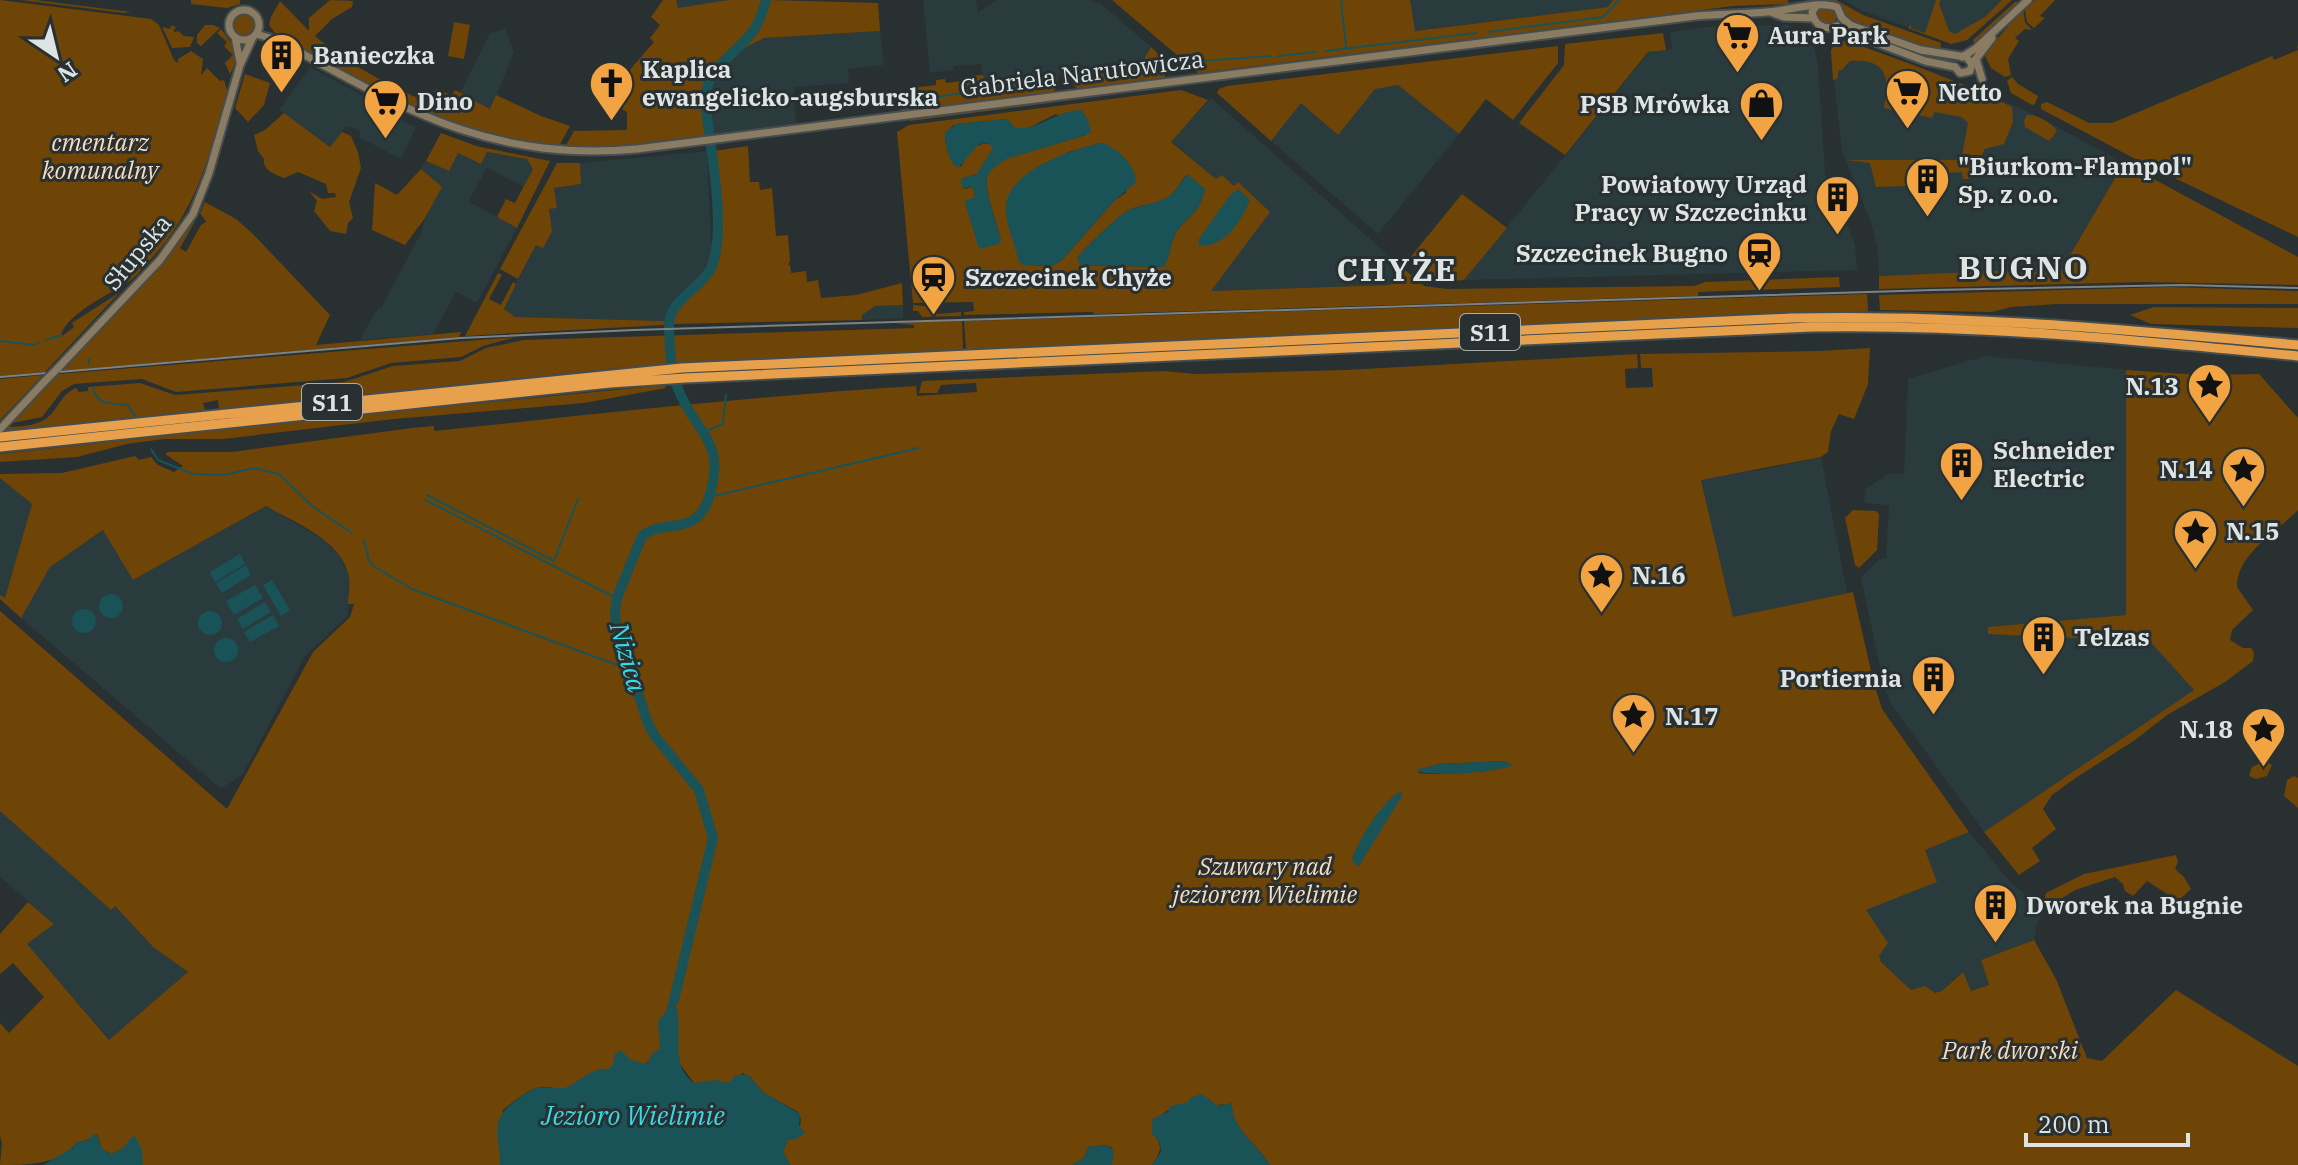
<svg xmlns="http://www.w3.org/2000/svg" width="2298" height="1165" viewBox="0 0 2298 1165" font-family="'IBM Plex Serif',serif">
<rect width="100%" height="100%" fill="#283031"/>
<path fill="#2a3b3d" d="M676,0h53v1l-51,7z
M923,0h53l2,13 19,-13h94l4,4 4,-2 52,45 -11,19 -155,20 -4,-22 -28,2v4l-23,3z
M1410,0h203l-5,7 -194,24z
M1844,0h159l-19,18 -40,22 -84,-30z
M1788,25l25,15 5,25 7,108 30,71 2,26 -393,10 185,-228 23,-3 -2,-17 37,-5z
M505,29l9,23 -23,57 -31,-16 30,-60z
M880,31l4,34 -36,4 1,14 -55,4 2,38 -84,9 -3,-45 9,-19 18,-18 28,-14z
M1838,41h9l127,47 61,27 89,48 -65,112 -21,-6 -159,7 -2,-30 -5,-21 -30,-73 -11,-98 1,-7z
M310,67l65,35 -1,5 42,20 -15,32 -42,-22 2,-6 -15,-5 -15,21 -52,-37z
M1399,85l60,49 -81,100 -107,-93 30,-39 37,32 37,-46z
M1211,98l193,171 -14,16 -179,6 26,-108 -2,3 -18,-6 -46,-39z
M707,151l5,107 -9,21 -30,27 -8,15 -150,-4 -12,-8 33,-64 13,-36 8,-2 -3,-19 27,-4 -1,-21z
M486,152l41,7 7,9 -10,19 -37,-19 -18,32 1,2 47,26 -40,75 -21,-11 -23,42 -73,6 14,-26 5,-7 2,1 40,-75 4,-15 16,-30 -20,-19 5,-8 22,10 9,-18z
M903,305v13l-41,2v-5l13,-9z
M1985,356l141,14v245l69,75 -211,142 -93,-128 -8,-22 -22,-105 19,-18 6,-1 3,-53 -25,-2 2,-14 22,-15h16l4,-95z
M1821,457l26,136 -114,25 -32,-139 59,-9z
M0,478l32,26 -27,95 -5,-4z
M266,506l59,35 14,15 10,18 -1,42 -43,40 -62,118 -22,15 -200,-171 29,-51 54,-37 29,50z
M0,811l111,98 4,-3 38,41 35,25 -78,68 -84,-96 28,-20 -54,-47z
M1969,832l43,52 35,26 -10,12 -3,18 -53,20 8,25 -19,6 -8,-19 -20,19 -7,2 -24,-3 -30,-28 -2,-6 3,-7 -16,-39 71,-28 -12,-32z"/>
<path fill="#6f4407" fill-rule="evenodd" d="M0,0l151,19 8,6 15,35 4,3v-4l13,-8 12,8 -2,16 6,-7 13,13 4,-1 4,13c-19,64 -33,122 -81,170 -5,5 -10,13 -17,18 -17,11 -68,35 -69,56l13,-10 -2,-4 48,-31 -75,80 -45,4z
M21,0h14l96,12 -7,1z
M191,0h49v4l-13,4 -36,-4z
M330,0l23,1 -1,6 -20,12 -17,17c40,34 83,53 131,75l5,-10 -17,-9 2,-3 16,6 3,-5 35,19 6,-14 45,21 29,10 -12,22c-107,-12 -187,-61 -280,-111l-9,-12 2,-8 9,-16 29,30v-13z
M663,0h13l2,8 51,-8h34l-13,31 -34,33 -9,15 -4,24 4,34 -88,10h-54l9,-16 53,-1v-18l-29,-17 -2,3 -3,-2 2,-5 20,-4 39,-45 -4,-4 10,-13 -9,-8z
M769,0l109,3 2,28 -116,7 -28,14 25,-28z
M1112,0h298l5,31 193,-24 5,-7h174l3,4 -57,2 -535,67z
M1832,0h4l27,15 78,28 -1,7c-17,-2 -72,-18 -87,-27 -9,-6 -11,-17 -21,-23z
M1936,0h5l-2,4 10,27 6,3 30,-17 17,-17h10l-45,40 -16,4 -43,-16 3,-4v4l14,5z
M2035,0h20l-15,16 5,2 -11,10 -7,-6 -2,-12z
M2016,1l2,3 -43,40 -2,-4z
M1822,8l9,1 6,5 -2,8c-8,4 -17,-1 -19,-9z
M2023,9l2,13 7,8 -7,-1 -10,9 4,3 -11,18 3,16 -6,2 -14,-9 -7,-14z
M234 25a10 10 0 1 1 20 0a10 10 0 1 1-20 0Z
M454,22l16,3 -6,34 -16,-3z
M172,25l4,3 -3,2 2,2 3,-1 6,5 10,1 -4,10 -18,1 -10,-21 8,2z
M205,25h8l7,3 -19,18 -4,-3v-8z
M221,29c11,14 20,28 9,45l-5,-11 8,-8 -9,-9 3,-4 -10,-9z
M1663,33l3,17 -18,2 -83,103 -46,-32 45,-58 1,-21z
M1838,41h9c56,20 112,40 165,66l1,15 -9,22 -19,5 -16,30h-6l-1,-7 -15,1 -5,12 -66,2 -6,-24 -23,-3h110l5,-4 6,-33 -6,-6 -28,-5 -2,6 -48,-10c5,-30 5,-49 -34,-47l-8,9h-3l-2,9 -4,1 -2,-30z
M1558,46v17l-45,57 -27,-21 -27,35 -61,-49 -23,4 -37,46 -37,-32 -30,38 -54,-48 2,-4 8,-3z
M2297,46h1v191l-157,-75 -100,-53v-5l6,-2 42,21h23l160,-67 2,4 24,-10z
M1151,47l19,18 -7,15 -85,10 -5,-6 -1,-9 68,-9z
M245,74l25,9 -6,22 -16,17 -13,-14z
M983,75l2,11 72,-10 1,10 -6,7 -148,19 -4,-3 -2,-12 14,-2 -1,-7 25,-3v-5l9,-1 1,4 23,-3v-4z
M2012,77l6,7 20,12 -3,8 -3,1 -21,-12 -4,-12z
M1164,86l-1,2 -253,33 -1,-3z
M1181,90l27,10 -37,42 45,37 6,-4 12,11 4,-4 32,30 -59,79 179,-6 14,-16 20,17 23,3 247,-3 11,-4 134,-5 1,10 -142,5v4l-604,18 -1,-2 -129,3v-3l10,-1 -1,-9 -60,1 -16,-171 12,-7zM1056,114l30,21 -81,24c-6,5 -15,10 -18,18 -3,14 11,49 14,64l-26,-44 -2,-10 -9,2 -1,-11 14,-4 16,-24 -1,-6c-17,-3 -24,10 -31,23l-12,-15 -4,-11 7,-15 6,-2 49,-5 8,9 11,1zM1100,143l27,49 -12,8 -52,59 -11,7 -29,-1 14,-98 32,-15zM1187,175l18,14c-5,23 -16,27 -28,42 -8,11 -5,25 -14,36l-82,-2 -4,-7c7,-9 43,-44 52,-48 12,-6 32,-6 42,-15 7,-6 10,-15 16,-20z
M284,113l46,34 12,-15 9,4 7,16 3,16 -12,34 4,16 -5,5 -2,11 -16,-3 -16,-20 3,-10 -8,-10 13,8 14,-2 -1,-4h-7l-2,-9 -28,-12 -14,6c-9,-4 -22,-8 -20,-19l-6,-8 -4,-16 11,-5z
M2027,115c10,-1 25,8 30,16l-8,10 -24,-14 -1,-7z
M441,133l35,13 74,15 -33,67 -20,-11 9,-18 9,4 18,-34 -6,-10 -40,-7 -6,12 -23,-11 -9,18 -23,-10z
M748,146l2,36h9l1,8 12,-2 4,48 12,-1 2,26 -2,4h2l1,8 15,-2 1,11 11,-2 3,18 35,-3 46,-12 1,22 -28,1 -13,9v5l-190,4c2,-22 27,-31 39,-48 17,-27 10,-95 3,-125z
M557,163h23l1,21 -27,4 3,20 -8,1 3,22 -9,17 -7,-3 -18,34 -18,-10z
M2124,163l174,94v28l-155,-3 -264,7v-13l159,-7 21,5z
M421,169l21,18 -17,31 -20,27 -33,-15 3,-47 22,12z
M1462,194l45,34 -43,52c-23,3 -42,-1 -56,-20z
M205,202l31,17 17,15 77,81 -14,30 145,-13 -2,5 -398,34 106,-114 29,-37 -16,28 6,4 15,-27 5,-3 -6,-9z
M498,273l4,2 -13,24 12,6 12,-23 3,2 -12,25 11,8 150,4 -1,4 -199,11z
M2169,287l129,4v13h-241l-46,3 -19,5 -112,-2 -1,-15z
M1867,294l1,17 -902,39 -2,-29z
M913,305l22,2 2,7 24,-2v4l-39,1 -4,-6h-5z
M2154,307l144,1v20l-147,-4 -21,-9z
M962,321l1,29 -335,17 -409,42 -1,-9 -15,3 2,7 -200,21 3,-4c16,-1 34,-1 45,-15 8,-10 10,-18 23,-24l3,4 9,-1v-4l52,-4 35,12 169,-13 49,-16 67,-5 26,-13 38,-8 390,-12v-3l-20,-2z
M515,337l-32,9 -22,11 -70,6 -44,15 -171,14 -34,-13 -68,5 -12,7 -20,26 -30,6 46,-49z
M1870,348l-2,36 -14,35 -15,-5 -8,17 -3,21 -7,5 -120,23 32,137 120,-25 21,92 8,25 87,123 -44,18 12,32 -71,28 22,33 -9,13 2,6 30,28 14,-4 10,7 7,-2 21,-19 8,19 18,-6 -8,-25 53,-20 22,39 31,79 15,3 74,-71 122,76v99h-1028c-11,-19 -40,-37 -38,-61l-16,1 -8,-6c-21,3 -52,8 -56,34 12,12 9,19 0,32h-40v-17l-5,-3 -19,2 -4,11 -12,7h-282l-7,-14 5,-11 10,-2 3,-19 -3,-7 -34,-19 -14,-16 -7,-4 -15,10h-34l-14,-19 -15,-10 11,-52 -3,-2 -15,58 -8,1 -5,6c-11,-5 -29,-2 -38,5 -14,-4 -27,13 -40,18 -10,3 -16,-2 -25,-1 -14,1 -28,15 -39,23l-3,55h-380l-9,-11 -9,-5 -5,-15 -12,7 -8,1c-17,23 -50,23 -77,23l2,-22 -2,-7v-113l9,10 35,-36 -31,-34 -13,11v-40l28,-32 26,22 -27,20 82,96 79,-68 -35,-25 -38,-41 -4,4 -111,-99v-200l227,198 86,-157 37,-35 4,-13h-6c0,-9 3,-22 0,-31 -9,-34 -55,-51 -82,-67l-133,74 -30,-50 -53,37 -29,51 -21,-19v-4l5,3 27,-94 -32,-26v-4l62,-1 73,-17 4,4 12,-3 7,8 16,7 9,-6 -18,-12 3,-2h64l180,-24 22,-2v5c161,-17 321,-35 482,-45l1,10 60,-4 -1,-9 -35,2 -4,8h-18l3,-12 242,-10 32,3 150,-4 291,-16 1,14 -13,1 1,19 27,-1 -1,-19h-11l-1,-14 180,-3zM1504,761l8,4c-14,7 -76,11 -93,8l-2,-3 23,-6z
M2126,370l73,5 60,-1 39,44v92c-20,21 -62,44 -61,77l16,23 -21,20 -2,10 13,8h8l3,4 -1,9 -28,21 -58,33 -32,25 -58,37 -25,18 -9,14 13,20 -24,19 8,13 -21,14 -35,-43 210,-142 -48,-53 -7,4 -151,-7v-7l138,-12z
M43,375l-43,45v-41z
M665,385l1,3 -82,15 -190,16 -171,20h-59l-37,5 -50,13 -77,5v-8l298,-33z
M1853,510l23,1 3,3 -2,36 -18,18 -4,-3 -10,-47z
M2265,761l7,4 -5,11 -11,3 -7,-3 3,-9z
M2294,776l4,2v30l-14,-12 3,-16z
M2176,855l2,7 -3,7 9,8 7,12 -13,12 -31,-20 -14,15 -8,-5 -2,-7 -8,-7 -40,13 -20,13 -7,-1 -3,-5 1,-4 38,-19z"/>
<path fill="#195358" d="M1081,110l7,10 3,12 -5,3 -80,24c-7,5 -16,10 -19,18 -3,14 11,50 14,64l-2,3 -20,5 -14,-46v-2l10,-4 -2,-10 -11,1 -1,-9 16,-5 16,-26 -5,-5 -9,1 -21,24c-10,-6 -13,-24 -13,-36l12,-8 50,-5 8,9c23,3 40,-17 66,-18z
M1100,143c15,1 37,24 36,39l-21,18 -52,59 -11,7 -29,-1 -4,-3c-4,-16 -11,-33 -13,-49 -5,-41 64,-62 94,-70z
M1188,175l17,14c-5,24 -16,26 -28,42 -8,11 -5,25 -14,36l-82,-2 -4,-7c7,-9 43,-44 52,-48 13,-6 32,-6 43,-16 6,-5 9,-14 16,-19z
M1238,189l12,11c-10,23 -24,46 -51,46l-1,-6 33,-46z
M240,554l5,10 -30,18 -5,-10z
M246,565l5,10 -29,18 -6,-10z
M272,580l18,30 -9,6 -18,-31z
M255,585l8,13 -29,17 -8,-14z
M99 606a12 12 0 1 1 24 0a12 12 0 1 1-24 0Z
M265,602l6,10 -28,17 -6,-10z
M72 621a12 12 0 1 1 24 0a12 12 0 1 1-24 0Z
M198 623a12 12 0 1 1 24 0a12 12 0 1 1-24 0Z
M273,615l6,11 -29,16 -6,-10z
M214 650a12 12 0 1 1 24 0a12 12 0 1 1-24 0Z
M1504,761l9,4c-15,7 -85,13 -97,5l24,-6z
M1401,791l1,5 -43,70h-3l-4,-7c7,-20 30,-58 49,-68z
M674,1000c12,26 -7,64 20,83l21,-3 13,3 7,-7 12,-2 17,19 36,21 -1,11 6,8 -7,5 -10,2 -5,11 7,14h-290c0,-32 -13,-44 18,-66 6,-5 13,-10 21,-11 11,-3 19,4 30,-2 11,-5 26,-20 38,-16l6,-5 2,-11 5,-4 11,10 16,4 5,-10 8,-5 -2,-28 7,-8 4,-12z
M1201,1094c15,7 11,17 31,8 -2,26 26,43 38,63h-118l9,-13 -1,-9 -8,-10v-14l16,-7 2,-6 16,-3 6,-6z
M96,1133l6,16 9,5 12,-6 9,-11 3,-1 7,14 1,15h-100l29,-17 5,-6 8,-1z
M1107,1145l7,6 -2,14h-40l12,-7 4,-11z"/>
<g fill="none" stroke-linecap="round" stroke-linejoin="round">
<path stroke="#195358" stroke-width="2" d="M1341,0l5,47
M1488,32l115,-15 16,-17
M1326,51l150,-18
M1278,56l38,-4
M1186,62l85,-6
M1082,76l83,-12
M900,102l149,-21
M46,340l16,-5
M0,341l34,4 5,-3
M89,359v5
M93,387c4,21 19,15 35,18l7,11
M704,432l19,-8 3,-29
M151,449l7,11 35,14 31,1 30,-7 25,6 33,32 40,27
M427,495l127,66
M709,497l210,-49
M425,500l193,99
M364,540l5,21 4,5 39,23 202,75 16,1
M554,561l24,-62"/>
<path stroke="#195358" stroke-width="10" d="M674,1000l39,-162 -14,-48 -45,-55 -7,-14 -31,-96 -1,-16 3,-14 24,-59c22,-18 53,1 66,-36 20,-59 -11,-64 -30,-111 -8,-18 -8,-41 -9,-61 -2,-31 38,-39 45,-68 11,-41 -4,-114 -9,-158 0,-35 31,-47 49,-72 6,-9 9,-20 12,-30"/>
<defs>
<path id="secondary" d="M1817,5l-5,7c2,13 13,19 25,14
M229 25a15 15 0 1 1 30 0a15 15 0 1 1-30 0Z
M1773,13l11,4 30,1
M1835,27l90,34 30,6
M256,34l21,6c126,68 210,122 360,109l1059,-133c24,-2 48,-2 71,-4 22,-1 50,-12 70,-5l5,11 8,7 71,25 45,7 6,7
M235,37l5,25
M1962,57l13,-8 53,-49
M1976,59l6,20
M1972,64l20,-26
M1955,67l5,6 10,-2 2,-7
M57,369l103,-109 33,-46 16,-41 31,-108 13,-28
M0,429l45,-48"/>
<path id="motorway" d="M0,437l682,-69 1110,-50c170,-4 337,12 506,27
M0,447l610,-64 75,-5 1126,-51c163,-3 325,13 487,29"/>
</defs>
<use href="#secondary" stroke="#464d4e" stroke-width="11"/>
<use href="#motorway" stroke="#464d4e" stroke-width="13"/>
<use href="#secondary" stroke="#8a7c63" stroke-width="7"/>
<use href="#motorway" stroke="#e7a14c" stroke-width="9"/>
<path stroke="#7c8384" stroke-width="2" d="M0,377l460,-39 174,-8 1299,-40 250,-5 115,3"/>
<defs>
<path id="secondary-bridge" d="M45,381l12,-12"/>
</defs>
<use href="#secondary-bridge" stroke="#464d4e" stroke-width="11" stroke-linecap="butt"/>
<use href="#secondary-bridge" stroke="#8a7c63" stroke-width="7"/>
</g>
<defs>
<symbol id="supermarket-pin" viewBox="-11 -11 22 30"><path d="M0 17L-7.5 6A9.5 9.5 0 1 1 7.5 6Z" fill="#f3a442" stroke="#283031"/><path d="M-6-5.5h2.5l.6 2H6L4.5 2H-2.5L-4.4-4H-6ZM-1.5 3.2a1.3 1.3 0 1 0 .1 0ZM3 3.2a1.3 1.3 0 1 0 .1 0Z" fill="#111"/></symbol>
<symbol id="building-pin" viewBox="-11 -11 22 30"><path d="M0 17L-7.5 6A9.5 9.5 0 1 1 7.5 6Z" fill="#f3a442" stroke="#283031"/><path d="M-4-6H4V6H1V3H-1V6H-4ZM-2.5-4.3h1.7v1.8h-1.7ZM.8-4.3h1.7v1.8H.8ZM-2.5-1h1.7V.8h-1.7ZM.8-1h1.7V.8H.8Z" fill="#111"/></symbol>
<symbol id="church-pin" viewBox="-11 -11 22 30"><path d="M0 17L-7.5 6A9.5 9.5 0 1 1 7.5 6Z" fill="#f3a442" stroke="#283031"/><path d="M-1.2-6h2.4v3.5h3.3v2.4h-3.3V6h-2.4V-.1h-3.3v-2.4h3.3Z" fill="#111"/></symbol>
<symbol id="shop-pin" viewBox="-11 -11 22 30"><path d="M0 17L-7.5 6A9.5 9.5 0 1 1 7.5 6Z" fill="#f3a442" stroke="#283031"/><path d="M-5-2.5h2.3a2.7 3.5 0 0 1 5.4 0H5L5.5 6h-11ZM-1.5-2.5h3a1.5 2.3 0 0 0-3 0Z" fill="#111"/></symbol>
<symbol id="station-pin" viewBox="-11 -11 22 30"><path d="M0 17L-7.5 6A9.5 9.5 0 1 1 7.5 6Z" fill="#f3a442" stroke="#283031"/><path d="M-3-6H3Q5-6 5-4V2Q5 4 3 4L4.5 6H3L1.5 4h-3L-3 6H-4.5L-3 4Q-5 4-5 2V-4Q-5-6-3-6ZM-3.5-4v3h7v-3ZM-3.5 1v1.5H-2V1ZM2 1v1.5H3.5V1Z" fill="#111"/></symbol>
<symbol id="sight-pin" viewBox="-11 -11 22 30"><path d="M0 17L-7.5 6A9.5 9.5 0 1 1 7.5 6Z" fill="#f3a442" stroke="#283031"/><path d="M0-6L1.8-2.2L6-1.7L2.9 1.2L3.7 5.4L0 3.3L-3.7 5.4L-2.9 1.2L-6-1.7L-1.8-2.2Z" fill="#111"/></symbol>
</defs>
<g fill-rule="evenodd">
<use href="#supermarket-pin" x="1712" y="10" width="51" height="69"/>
<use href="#building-pin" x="256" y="30" width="51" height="69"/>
<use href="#church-pin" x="586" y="58" width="51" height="69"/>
<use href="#supermarket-pin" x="1882" y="66" width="51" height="69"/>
<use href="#supermarket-pin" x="360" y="76" width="51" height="69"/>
<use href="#shop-pin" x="1736" y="78" width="51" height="69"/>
<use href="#building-pin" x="1902" y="154" width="51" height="69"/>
<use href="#building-pin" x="1812" y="172" width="51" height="69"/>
<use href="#station-pin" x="1734" y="228" width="51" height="69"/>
<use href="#station-pin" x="908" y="252" width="51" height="69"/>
<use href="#sight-pin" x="2184" y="360" width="51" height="69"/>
<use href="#building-pin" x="1936" y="438" width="51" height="69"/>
<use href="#sight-pin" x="2218" y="444" width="51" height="69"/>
<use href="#sight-pin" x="2170" y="506" width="51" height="69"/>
<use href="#sight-pin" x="1576" y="550" width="51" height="69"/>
<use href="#building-pin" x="2018" y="612" width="51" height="69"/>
<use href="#building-pin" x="1908" y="652" width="51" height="69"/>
<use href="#sight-pin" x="1608" y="690" width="51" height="69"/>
<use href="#sight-pin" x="2238" y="704" width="51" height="69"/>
<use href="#building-pin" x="1970" y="880" width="51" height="69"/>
</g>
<g text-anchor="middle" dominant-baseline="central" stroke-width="6" stroke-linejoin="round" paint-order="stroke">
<g fill="#283031" stroke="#a7aeae" stroke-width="2">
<rect x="1460" y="314" width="60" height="36" rx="6"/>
<rect x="302" y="384" width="60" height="36" rx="6"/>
</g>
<g font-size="22" font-weight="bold" fill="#dee4e4">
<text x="1490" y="332">S11</text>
<text x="332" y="402">S11</text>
</g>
<g font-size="24" font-weight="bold" fill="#dee4e4" stroke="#283031" text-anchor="start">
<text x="1768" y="35">Aura Park</text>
<text x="313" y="55">Banieczka</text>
<text x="642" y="69">Kaplica<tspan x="642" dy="28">ewangelicko-augsburska</tspan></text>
<text x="1938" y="92">Netto</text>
<text x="417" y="101">Dino</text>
<text x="1730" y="104" text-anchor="end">PSB Mrówka</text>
<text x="1958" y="166">"Biurkom-Flampol"<tspan x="1958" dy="28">Sp. z o.o.</tspan></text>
<text x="1807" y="184" text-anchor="end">Powiatowy Urząd<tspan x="1807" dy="28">Pracy w Szczecinku</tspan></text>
<text x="1728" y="253" text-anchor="end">Szczecinek Bugno</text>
<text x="965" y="277">Szczecinek Chyże</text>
<text x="2179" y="386" text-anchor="end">N.13</text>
<text x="1993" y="450">Schneider<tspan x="1993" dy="28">Electric</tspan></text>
<text x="2213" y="469" text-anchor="end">N.14</text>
<text x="2226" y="531">N.15</text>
<text x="1632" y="575">N.16</text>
<text x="2074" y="637">Telzas</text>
<text x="1902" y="678" text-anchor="end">Portiernia</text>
<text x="1665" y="716">N.17</text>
<text x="2233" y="729" text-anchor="end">N.18</text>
<text x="2026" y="905">Dworek na Bugnie</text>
</g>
<g font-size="24" fill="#dee4e4" stroke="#283031">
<text transform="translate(1082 73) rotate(-7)">Gabriela Narutowicza</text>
<text transform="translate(137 252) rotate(-50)">Słupska</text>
</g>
<g font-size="24" font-style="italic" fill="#f9dcbe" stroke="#283031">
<text x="100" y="142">cmentarz<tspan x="100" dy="28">komunalny</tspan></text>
<text x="1265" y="866">Szuwary nad<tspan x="1265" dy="28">jeziorem Wielimie</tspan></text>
<text x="2010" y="1050">Park dworski</text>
</g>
<g font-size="26" font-style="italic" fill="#38d9e7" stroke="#283031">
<text transform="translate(629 657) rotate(74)">Nizica</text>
<text x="633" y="1115">Jezioro Wielimie</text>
</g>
<g font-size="32" font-weight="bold" letter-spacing="2" fill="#dee4e4" stroke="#283031">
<text x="2024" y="267">BUGNO</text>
<text x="1397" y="269">CHYŻE</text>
</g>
</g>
<g transform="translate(56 56) rotate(145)" stroke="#283031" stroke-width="6" paint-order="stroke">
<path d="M0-6L14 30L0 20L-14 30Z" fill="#dee4e4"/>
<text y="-12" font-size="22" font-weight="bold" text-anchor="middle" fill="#dee4e4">N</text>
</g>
<path d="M2026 1133v12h162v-12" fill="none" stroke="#dee4e4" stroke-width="4"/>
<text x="2038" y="1133" font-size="24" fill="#dee4e4" stroke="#283031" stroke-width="6" paint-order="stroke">200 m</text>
</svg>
